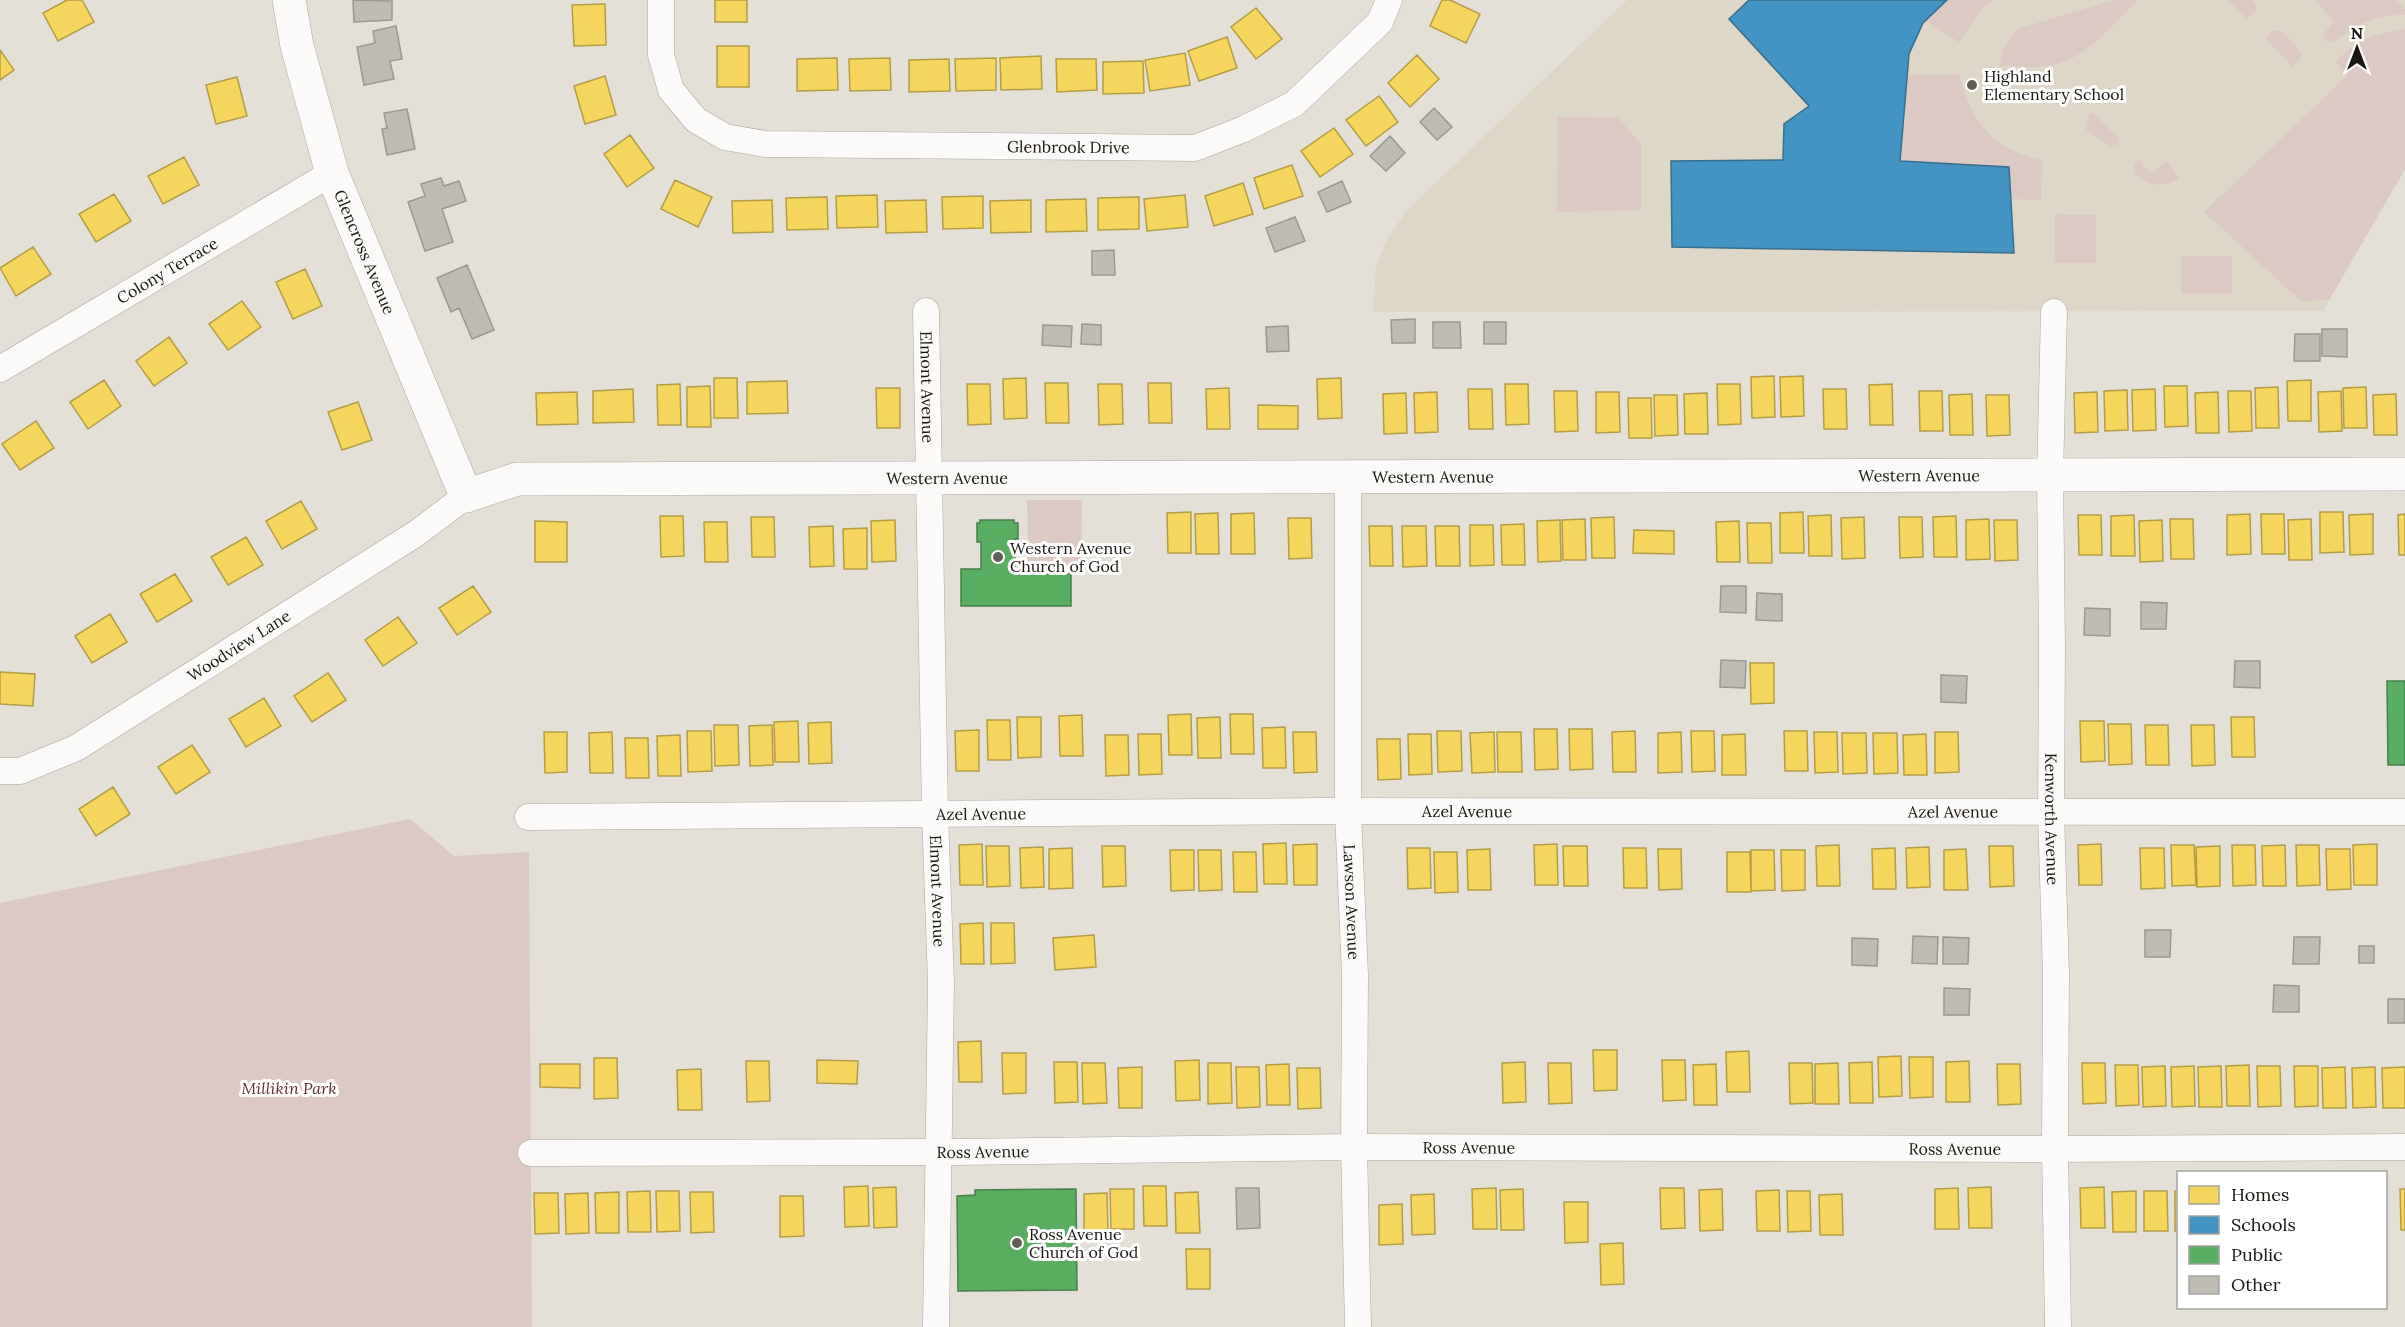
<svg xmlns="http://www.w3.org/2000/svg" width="2405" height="1327" viewBox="0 0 2405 1327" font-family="Lora,serif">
<rect width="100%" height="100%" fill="#e4e0d8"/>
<path fill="#ded6c6" d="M1627,0h778v169l-82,142 -950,1 3,-44 10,-27 21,-31z"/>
<path fill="#dcc9c3" d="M1947,0h46l-11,9 -23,33 -33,-21z
M2114,0h24c-24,23 -48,55 -81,64 -18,5 -39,2 -57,2 2,-17 7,-27 20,-38z
M2228,0h25l4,9 -11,10z
M2314,0h82l9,9v6c-34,0 -45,9 -72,27l-8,-1 -2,-6 11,-14z
M2405,29v140l-76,131 -28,1 -97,-89 143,-136 -11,-15c20,-20 41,-29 69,-32z
M2272,30l10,1 17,18 3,7 -9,11 -28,-28z
M1906,75h53c14,49 32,73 83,85l-1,40 -30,-1 -2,-32 -109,-6z
M2090,113h4l25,26v5l-9,2 -24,-16v-6z
M1558,117l60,1 23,26v66l-84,2z
M2139,160l13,14 14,-13 13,17c-16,11 -30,8 -44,-4l-1,-10z
M2055,214l41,1v48h-41z
M2181,256h51v38h-51z
M1027,500h55l-1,67h-53z
M410,819l44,37 75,-4 3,475h-532v-424z"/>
<path fill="#f6d55c" stroke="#b49c45" stroke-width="1.5" d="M67,0h15l12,22 -36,19 -15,-28z
M715,0h32v22h-32z
M1442,0h8l30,14 -14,29 -36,-17z
M605,4l1,41 -32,1 -2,-41z
M1256,8l26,31 -26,20 -25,-32z
M1227,37l10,31 -38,13 -11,-30z
M717,46h32v41h-32z
M0,50l14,20 -14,10z
M1185,53l5,32 -40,6 -5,-31z
M1417,55l22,24 -29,28 -22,-24z
M1041,56l1,33 -41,1 -1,-32z
M837,58l1,32 -41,1v-32z
M890,58l1,32 -41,1 -1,-32z
M996,58v32l-40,1 -1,-32z
M949,59l1,32 -41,1v-32z
M1056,59h40l1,31 -40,2z
M1143,61l1,32 -41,1v-32z
M605,76l11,39 -31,9 -11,-38z
M237,77l10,39 -31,8 -10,-39z
M1379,96l19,26 -32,24 -20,-26z
M1334,128l19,26 -33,23 -19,-26z
M630,135l24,33 -27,19 -23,-33z
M184,157l15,28 -36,19 -15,-28z
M1292,165l11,31 -39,13 -10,-31z
M675,180l37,17 -14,30 -37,-18z
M1243,183l10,31 -39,12 -9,-30z
M114,194l17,27 -35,21 -17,-28z
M877,195l1,32 -41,1 -1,-32z
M1185,195l3,32 -41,4 -3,-32z
M983,196v32l-40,1 -1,-32z
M827,197l1,32 -41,1 -1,-32z
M1139,197v32l-41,1v-32z
M1086,199l1,32 -41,1v-32z
M772,200l1,32 -40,1 -1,-32z
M926,200l1,32 -41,1 -1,-32z
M1031,200v32l-40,1 -1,-32z
M33,247l18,27 -35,22 -16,-28z
M305,269l17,37 -29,13 -17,-37z
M242,301l19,26 -33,23 -19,-26z
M169,337l18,26 -33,23 -18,-25z
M1774,376l1,41 -23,1 -1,-41z
M1803,376l1,40 -23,1 -1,-40z
M714,378h23l1,40h-24z
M1026,378l1,40 -23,1 -1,-40z
M1341,378l1,40 -24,1 -1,-40z
M104,380l17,26 -33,23 -18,-27z
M2311,380v41h-23l-1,-40z
M787,381l1,32 -41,1v-32z
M1045,383h23l1,40h-23z
M1148,383h23l1,40h-23z
M680,384l1,41h-23l-1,-40z
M967,384h23l1,40 -23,1z
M1098,384h24l1,40 -24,1z
M1505,384h23l1,40 -23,1z
M1717,384h23l1,40 -23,1z
M1892,384l1,41h-23l-1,-40z
M710,386l1,41h-24v-40z
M2164,386h23l1,40 -23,1z
M2278,387l1,41h-23l-1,-40z
M2366,387l1,41h-23l-1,-40z
M876,388h24v40h-23z
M1229,388l1,41h-23l-1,-40z
M633,389l1,33 -41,1v-32z
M1468,389h24l1,40h-24z
M1823,389h23l1,40h-23z
M2155,389l1,41 -23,1 -1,-41z
M2127,390l1,40 -23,1 -1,-40z
M1554,391h23l1,40 -23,1z
M1919,391h23l1,40h-23z
M2228,391h23l1,40 -23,1z
M2341,391l1,40 -23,1 -1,-40z
M577,392l1,32 -41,1 -1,-32z
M1437,392l1,40 -23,1 -1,-40z
M1596,392h23l1,40 -24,1z
M2097,392l1,40 -23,1 -1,-40z
M2218,392l1,41h-23l-1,-40z
M1406,393l1,40 -23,1 -1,-40z
M1707,393l1,41h-23l-1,-40z
M1972,394l1,41h-23l-1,-40z
M2396,394l1,41h-23l-1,-40z
M1654,395h23l1,40 -23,1z
M1986,395h23l1,40 -23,1z
M1628,398h23l1,40h-23z
M358,402l14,38 -30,10 -14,-38z
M1258,405l40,1v23h-40z
M36,421l18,27 -34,22 -18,-26z
M301,501l16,28 -35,20 -16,-28z
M1191,512v41h-23l-1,-40z
M1803,512l1,41h-24v-40z
M2320,512h23l1,40 -24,1z
M1218,513l1,41h-23l-1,-40z
M1254,513l1,41h-24v-40z
M2250,514l1,40 -24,1v-40z
M2261,514h23l1,40h-23z
M2373,514v40l-23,1 -1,-40z
M2405,514v41h-6l-1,-40z
M1831,515l1,41h-23l-1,-40z
M2078,515h23l1,40h-23z
M2134,515l1,41h-24v-40z
M660,516h23l1,40 -23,1z
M1956,516l1,41h-23l-1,-40z
M751,517h23l1,40h-23z
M1614,517l1,41h-23l-1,-40z
M1864,517l1,41 -23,1 -1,-41z
M1899,517h23l1,40 -23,1z
M1288,518h23l1,40 -23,1z
M1585,519l1,41h-23l-1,-40z
M1989,519l1,40 -24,1v-40z
M2170,519h23l1,40h-23z
M2311,519l1,41h-23l-1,-40z
M895,520l1,41 -24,1 -1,-41z
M1560,520l1,41 -23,1 -1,-41z
M1994,520h23l1,40 -23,1z
M2162,520l1,41 -23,1 -1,-41z
M535,521l32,1v40h-32z
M1739,521l1,41h-23l-1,-40z
M704,522h23l1,40h-23z
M1747,523h24l1,40h-24z
M1524,524l1,41h-23l-1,-40z
M1470,525h23l1,40 -24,1z
M833,526l1,40 -24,1 -1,-40z
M1369,526h23l1,40h-23z
M1402,526h24l1,40 -24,1z
M1435,526h24l1,40h-24z
M867,528v41h-23l-1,-40z
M1634,530l40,1v23l-41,-1z
M246,537l17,28 -35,20 -17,-28z
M175,574l17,27 -35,21 -17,-28z
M473,586l18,26 -34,23 -18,-27z
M110,614l17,28 -35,21 -17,-27z
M398,617l19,26 -34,23 -18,-26z
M1750,663h24v40l-23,1z
M0,672l35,2 -2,32 -33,-2z
M328,673l18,27 -34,22 -18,-26z
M264,698l17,28 -35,21 -17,-28z
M1191,714l1,41h-23l-1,-40z
M1230,714h23l1,40h-23z
M1082,715l1,41h-23l-1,-40z
M1017,717h24v40l-23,1z
M1220,717l1,41h-23l-1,-40z
M2231,717h23l1,40h-23z
M987,720h23l1,40h-23z
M798,721l1,41h-24l-1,-40z
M2080,721h24l1,40 -24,1z
M831,722l1,41 -23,1 -1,-41z
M2108,724h23l1,40 -23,1z
M714,725h24l1,40 -24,1z
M772,725l1,40 -23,1 -1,-40z
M2145,725h23l1,40h-23z
M2191,725h23l1,40 -23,1z
M1285,727l1,41h-23l-1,-40z
M1534,729h23l1,40 -23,1z
M1569,729h23l1,40 -23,1z
M979,730v41h-23l-1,-40z
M687,731h24l1,40 -24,1z
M1437,731h24l1,40 -24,1z
M1635,731l1,41h-23l-1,-40z
M1691,731h23l1,40 -23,1z
M1784,731h23l1,40h-23z
M544,732h23v40l-22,1z
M612,732l1,41h-23l-1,-40z
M1293,732h23l1,40 -23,1z
M1494,732l1,40 -23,1 -2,-40z
M1497,732h24l1,40h-24z
M1681,732l1,40 -24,1v-40z
M1814,732h23l1,40 -23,1z
M1935,732h23l1,40 -24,1z
M1842,733h24l1,40 -24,1z
M1873,733h24l1,40 -24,1z
M1138,734h23l1,40 -23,1z
M1408,734h23l1,40 -23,1z
M1745,734l1,41h-24v-40z
M1926,734l1,41h-23l-1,-40z
M680,735l1,41h-23l-1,-40z
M1105,735h23l1,40 -23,1z
M625,738h23l1,40h-23z
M1377,739h23l1,40 -23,1z
M192,745l18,27 -34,22 -18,-27z
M113,787l17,27 -34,22 -17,-27z
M1286,843l1,41h-23l-1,-40z
M982,844l1,41h-23l-1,-40z
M1317,844v41h-23l-1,-40z
M1557,844l1,41h-23l-1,-40z
M2101,844l1,41h-23l-1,-40z
M2377,844v41h-23l-1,-40z
M1839,845l1,41h-23l-1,-40z
M2171,845h23l2,40 -24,1z
M2232,845h23l1,40 -23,1z
M2285,845l1,41h-23l-1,-40z
M2296,845h23l1,40 -23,1z
M986,846h23l1,40 -23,1z
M1102,846h23l1,40 -23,1z
M1563,846h24l1,40h-24z
M1989,846h24l1,40 -24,1z
M2220,846v40l-23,1 -1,-40z
M1043,847l1,40 -23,1 -1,-40z
M1929,847l1,40 -23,1 -1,-40z
M1072,848l1,40 -24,1v-40z
M1407,848h23l1,40 -23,1z
M1623,848h23l1,40h-23z
M1895,848l1,41h-23l-1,-40z
M2140,848h24l1,40 -24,1z
M1490,849l1,41h-23l-1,-40z
M1658,849h23l1,40 -23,1z
M1966,849l2,41h-24v-40z
M2326,849h24l1,40 -24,1z
M1170,850h24v40l-23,1z
M1198,850h23l1,40 -23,1z
M1751,850h23l1,40 -24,1z
M1781,850h24v40l-23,1z
M1233,852h23l1,40h-23z
M1434,852h23l1,40 -23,1z
M1727,852h23l1,40h-24z
M983,923l1,41h-23l-1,-40z
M991,923h23l1,40 -24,1z
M1094,935l2,32 -41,3 -2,-32z
M981,1041l1,41h-23l-1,-40z
M1593,1050h24v40l-23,1z
M1749,1051l1,41h-23l-1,-40z
M1002,1053h24v40l-23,1z
M1901,1056l1,40 -23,1 -1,-40z
M1909,1057h24v40l-23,1z
M594,1058h23l1,40 -24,1z
M817,1060l41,1 -1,23 -40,-1z
M1199,1060l1,40 -24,1 -1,-40z
M1662,1060h23l1,40 -23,1z
M746,1061h23l1,40 -23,1z
M1969,1061l1,41h-24v-40z
M1054,1062h23l1,40 -23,1z
M1525,1062l1,40 -23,1 -1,-40z
M1872,1062l1,41h-23l-1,-40z
M1082,1063h23l2,40 -24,1z
M1208,1063h23l1,40 -24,1z
M1548,1063h23l1,40 -23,1z
M1789,1063h23l1,40 -23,1z
M1838,1063l1,41h-24v-40z
M2082,1063h23l1,40 -23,1z
M540,1064h40v24l-40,-1z
M1289,1064l1,41h-23l-1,-40z
M1716,1064l1,41h-23l-1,-40z
M1997,1064h23l1,40 -23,1z
M2115,1065h23l1,40 -23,1z
M2249,1065l1,41h-23l-1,-40z
M2165,1066l1,40 -23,1 -1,-40z
M2194,1066l1,40 -23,1 -1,-40z
M2221,1066l1,41h-23l-1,-40z
M2257,1066h23l1,40 -23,1z
M2294,1066h24v40l-23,1z
M1142,1067v41h-23l-1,-40z
M1236,1067h23l1,40 -23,1z
M2345,1067l1,41h-23l-1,-40z
M2375,1067l1,40 -23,1 -1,-40z
M2405,1067v41h-22l-1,-40z
M1297,1068h23l1,40 -23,1z
M701,1069l1,41h-24l-1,-40z
M868,1186l1,40 -24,1 -1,-40z
M1143,1186h23l1,40h-23z
M896,1187l1,40 -23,1 -1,-40z
M1991,1187l1,41h-23l-1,-40z
M2104,1187l1,41h-24l-1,-40z
M1496,1188l1,41h-24l-1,-40z
M1660,1188h24l1,40 -24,1z
M1958,1188l1,41h-24v-40z
M1110,1189h24v40h-23z
M1523,1189l1,41h-23l-1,-40z
M1722,1189l1,41 -23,1 -1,-41z
M2400,1189h5v41h-4z
M1779,1190l1,41h-23l-1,-40z
M650,1191l1,41h-23l-1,-40z
M656,1191h23l1,40 -23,1z
M1787,1191h23l1,40 -23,1z
M2136,1191v41h-23l-1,-40z
M2144,1191h23l1,40h-24z
M2175,1191h3v40h-3z
M619,1192v41h-23l-1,-40z
M690,1192h23l1,40 -23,1z
M1198,1192l2,41h-24l-1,-40z
M534,1193h24l1,40 -24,1z
M588,1193l1,40 -23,1 -1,-40z
M1107,1193l1,40 -24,1v-40z
M1434,1194l1,40 -23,1 -1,-40z
M1842,1194l1,41h-23l-1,-40z
M780,1196h23l1,40 -24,1z
M1564,1202h24v40l-23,1z
M1402,1204l1,40 -24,1v-40z
M1623,1243l1,41 -23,1 -1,-41z
M1186,1249h24v40h-23z"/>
<path fill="#4393c3" stroke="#366e8d" stroke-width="1.5" d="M1749,0h198l-24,23 -14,31 -9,107 109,6 5,86 -342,-6 -1,-86 112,-1 1,-36 25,-18 -80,-87z"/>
<path fill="#5aae61" stroke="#468049" stroke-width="1.5" d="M980,520h34v3h4v16h-3v35h56v32h-110v-37h20v-27h-4v-19h3z
M2387,681h18v84h-17z
M1076,1189l1,101 -119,1 -1,-95 18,-1v-5z"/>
<path fill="#bebcb3" stroke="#9a9892" stroke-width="1.5" d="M353,0l39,1v19l-38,2z
M396,26l6,33 -12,2 4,18 -30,6 -7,-38 18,-4 -2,-12z
M1434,108l18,19 -15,13 -17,-18z
M407,109l8,40 -28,6 -5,-26 5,-1 -3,-15z
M1390,136l15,17 -19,18 -16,-15z
M441,178l3,8 15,-5 7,20 -24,8 11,33 -28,9 -17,-49 17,-6 -4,-12z
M1342,181l9,21 -24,10 -9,-20z
M1295,217l10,24 -30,11 -9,-24z
M1114,250l1,25h-23v-24z
M467,265l27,65 -22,9 -13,-31 -8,4 -14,-34z
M1415,319v24h-23l-1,-23z
M1433,322h27l1,26h-28z
M1484,322h22v22h-22z
M1082,324l19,1v20l-20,-1z
M1043,325l29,1 -1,21 -29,-2z
M1288,326l1,25 -22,1 -1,-25z
M2322,329h25v28l-25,-1z
M2295,334h25v27h-26z
M1721,586h25v27l-26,-1z
M1757,593l25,1v27l-26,-1z
M2141,602l26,1 -1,26h-25z
M2085,608l25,1v27l-26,-1z
M1721,660l25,1 -1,27 -25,-1z
M2235,661h25v27l-26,-1z
M1941,675l26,1 -1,27 -25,-1z
M2145,930h26l-1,27h-25z
M1913,936l25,1 -1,27 -25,-1z
M1943,937l26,1 -1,26h-25z
M2294,937h26l-1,27h-26z
M1852,938l26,1 -1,27 -25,-1z
M2359,946h15v17h-15z
M2274,985l25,1v26h-26z
M1944,988l26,1 -1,26h-25z
M2388,999h17v24h-17z
M1236,1188h23l1,40 -23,1z"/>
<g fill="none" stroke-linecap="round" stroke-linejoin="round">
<defs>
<g id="street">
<path id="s1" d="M661,0v55l10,35 25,30 29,17 40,7 430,4 49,-19 50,-25 86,-82 9,-22"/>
<path id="s2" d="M926,311l9,502 6,170 -5,344"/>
<path id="s3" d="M2054,312l-4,163 2,172 -1,166 5,161 -1,175 3,178"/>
<path id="s4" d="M0,369l332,-196"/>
<path id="s5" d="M1348,478v333l7,165 -1,171 4,180"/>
<path id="s6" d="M0,771h20l56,-23 341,-215 49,-37"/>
<path id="s7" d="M528,817l794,-6 1083,1"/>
<path id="s8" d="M531,1153l421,-1 402,-5 701,2 350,-2"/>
</g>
<g id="secondary">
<path id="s9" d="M289,0l8,46 35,127 134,323 51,-17 1888,-5"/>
</g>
</defs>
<use href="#street" stroke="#aaa7a0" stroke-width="27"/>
<use href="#secondary" stroke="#aaa7a0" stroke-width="34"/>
<use href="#street" stroke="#fbfaf9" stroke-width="26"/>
<use href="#secondary" stroke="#fbfaf9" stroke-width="33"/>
</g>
<g fill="#605d56" stroke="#fff" stroke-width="2">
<circle cx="1972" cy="85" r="6"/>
<circle cx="998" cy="557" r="6"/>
<circle cx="1017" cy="1243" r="6"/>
</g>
<g text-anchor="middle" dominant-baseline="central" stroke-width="6" stroke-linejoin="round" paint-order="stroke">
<g font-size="16" fill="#191610" stroke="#fff" text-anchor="start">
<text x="1984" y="76">Highland<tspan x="1984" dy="18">Elementary School</tspan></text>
<text x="1010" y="548">Western Avenue<tspan x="1010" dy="18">Church of God</tspan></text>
<text x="1029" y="1234">Ross Avenue<tspan x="1029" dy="18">Church of God</tspan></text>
</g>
<g font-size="16" fill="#191610" stroke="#fff">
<text stroke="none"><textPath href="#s1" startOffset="508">Glenbrook Drive</textPath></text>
<text stroke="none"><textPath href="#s9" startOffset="264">Glencross Avenue</textPath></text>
<text stroke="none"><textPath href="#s4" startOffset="194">Colony Terrace</textPath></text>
<text stroke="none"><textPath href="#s2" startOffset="76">Elmont Avenue</textPath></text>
<text stroke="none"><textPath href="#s9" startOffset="1984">Western Avenue</textPath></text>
<text stroke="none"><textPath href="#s9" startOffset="1498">Western Avenue</textPath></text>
<text stroke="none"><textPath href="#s9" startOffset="1012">Western Avenue</textPath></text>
<text stroke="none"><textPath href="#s6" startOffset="273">Woodview Lane</textPath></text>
<text stroke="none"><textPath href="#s7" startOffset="939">Azel Avenue</textPath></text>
<text stroke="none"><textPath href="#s7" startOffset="453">Azel Avenue</textPath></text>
<text stroke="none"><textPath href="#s7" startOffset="1425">Azel Avenue</textPath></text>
<text stroke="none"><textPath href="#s3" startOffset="507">Kenworth Avenue</textPath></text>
<text stroke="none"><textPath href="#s2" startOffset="580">Elmont Avenue</textPath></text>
<text stroke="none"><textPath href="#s5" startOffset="424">Lawson Avenue</textPath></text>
<text stroke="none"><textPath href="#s8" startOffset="938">Ross Avenue</textPath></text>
<text stroke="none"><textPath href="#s8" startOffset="1424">Ross Avenue</textPath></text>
<text stroke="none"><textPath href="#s8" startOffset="452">Ross Avenue</textPath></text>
</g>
<g font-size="16" font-style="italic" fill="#5e2f27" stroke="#fff">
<text x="289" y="1088">Millikin Park</text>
</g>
</g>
<rect x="2177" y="1171" width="210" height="138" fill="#ffffff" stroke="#a3a29f" stroke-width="1.5"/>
<rect x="2189" y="1186" width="30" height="18" fill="#f6d55c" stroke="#a3a29f" stroke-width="1.5"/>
<text x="2231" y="1201" font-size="18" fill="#191610">Homes</text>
<rect x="2189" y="1216" width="30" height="18" fill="#4393c3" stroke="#a3a29f" stroke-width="1.5"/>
<text x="2231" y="1231" font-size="18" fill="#191610">Schools</text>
<rect x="2189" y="1246" width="30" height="18" fill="#5aae61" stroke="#a3a29f" stroke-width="1.5"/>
<text x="2231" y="1261" font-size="18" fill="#191610">Public</text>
<rect x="2189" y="1276" width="30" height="18" fill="#bebcb3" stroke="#a3a29f" stroke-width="1.5"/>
<text x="2231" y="1291" font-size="18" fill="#191610">Other</text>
<g transform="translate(2357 48)" stroke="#ffffff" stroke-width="4.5" paint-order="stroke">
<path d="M0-4.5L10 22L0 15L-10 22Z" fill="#191610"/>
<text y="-9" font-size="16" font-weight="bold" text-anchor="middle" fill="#191610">N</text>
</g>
</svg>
